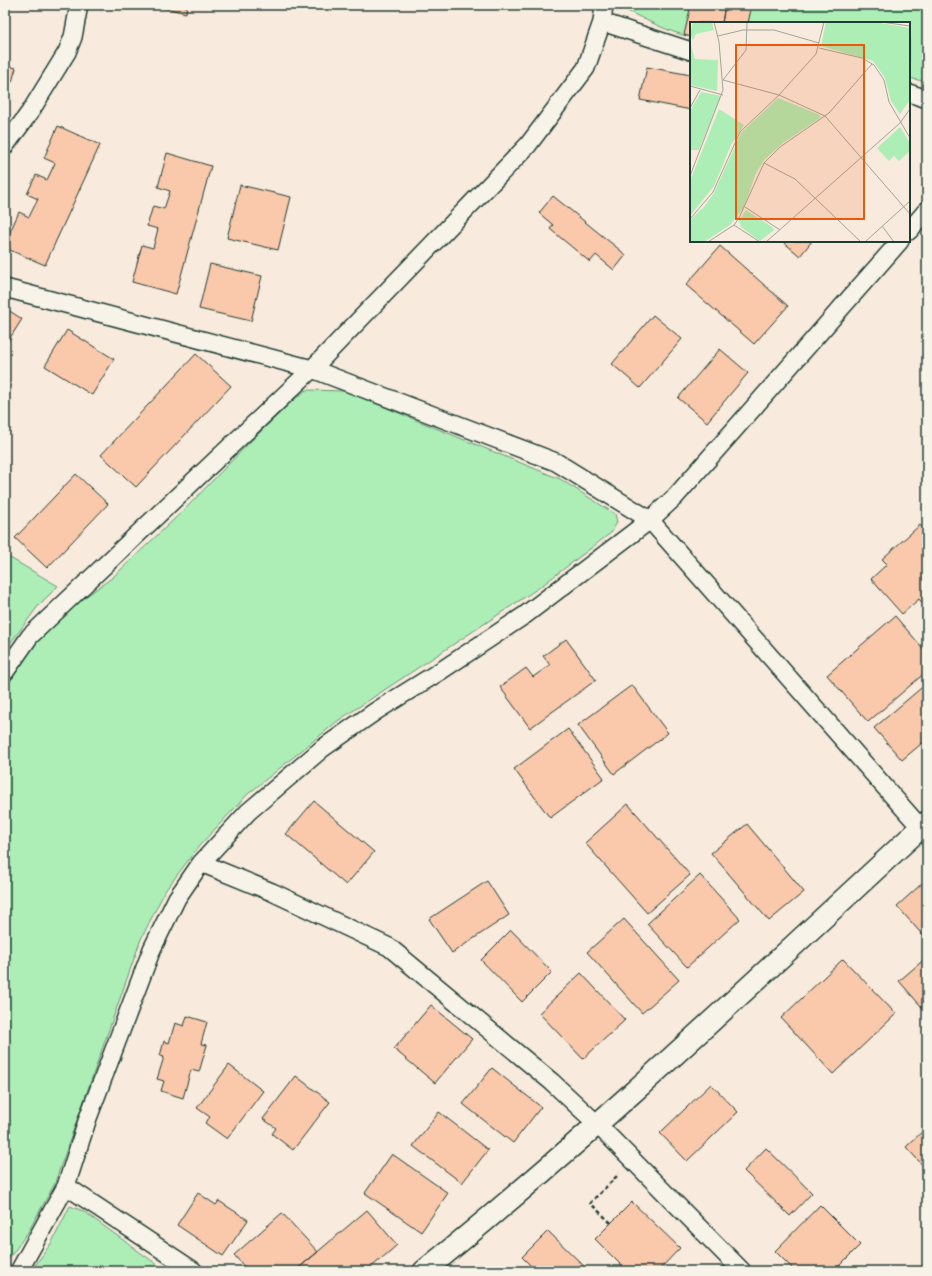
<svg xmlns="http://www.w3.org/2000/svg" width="932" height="1276" viewBox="0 0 932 1276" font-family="Caveat,sans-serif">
<rect width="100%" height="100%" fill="#f8eadc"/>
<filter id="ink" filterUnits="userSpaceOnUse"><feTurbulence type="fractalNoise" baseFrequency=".025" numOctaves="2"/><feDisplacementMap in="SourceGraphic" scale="8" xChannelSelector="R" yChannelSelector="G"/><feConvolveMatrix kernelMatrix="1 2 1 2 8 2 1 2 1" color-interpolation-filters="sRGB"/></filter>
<g filter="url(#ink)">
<path fill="#adeeb6" stroke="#669675" d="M621,5h306v77l-18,-4v-55h-218v14c-24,-5 -48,-19 -70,-29z
M306,390l39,1 215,88 55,35 2,8 -5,10 -72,55 -201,133 -91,74 -49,52 -34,45 -24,48 -87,246 -26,47 -23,32v-573l7,-13 23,-34 42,-41 36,-26 73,-69 63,-65 41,-40z
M5,555l53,31 -19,19 -34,45z
M70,1206l13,5 83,60h-135l21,-29z"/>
<path fill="#fac8ab" stroke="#1f3d34" d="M152,5h35l-1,8z
M691,5h34l-3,18h-31v14l-7,-2z
M725,5h27l-4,18h-26z
M5,65l11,3 -4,14 -6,-2 -1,2z
M647,67l44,8v35l-51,-10z
M58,126l42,19 -55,120 -40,-17v-5l14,-31 10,5 9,-18 -11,-5 9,-19 11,5 8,-17 -11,-5z
M167,153l44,13 -35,128 -44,-12 10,-37 11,3 5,-19 -11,-3 6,-20 11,3 6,-18 -12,-4z
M240,185l51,12 -13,53 -51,-12z
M553,196l73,59 -12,15 -18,-15 -6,7 -40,-33 3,-4 -14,-12z
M782,241h30l-12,15z
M720,246l68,60 -34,38 -68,-59z
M210,264l52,12 -11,45 -52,-12z
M5,308l17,11 -17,27z
M653,315l29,24 -42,49 -28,-24z
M67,330l47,29 -22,36 -47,-29z
M720,349l28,24 -41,49 -29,-24z
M196,354l35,32 -95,101 -35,-32z
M76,474l32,30 -61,64 -32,-30z
M920,525l6,6 1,-1v70l-4,4 -4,-5 -17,15 -31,-35 16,-15 -5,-5z
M895,616l32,37v18l-59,51 -41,-47z
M566,639l30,41 -66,48 -30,-41 26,-19 7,9 17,-12 -7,-9z
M927,683v56l-25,21 -28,-32z
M632,685l36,48 -54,41 -36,-49z
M568,729l36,49 -54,40 -36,-49z
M314,801l60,51 -28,33 -60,-51z
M628,804l62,71 -43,38 -62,-70z
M747,824l57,68 -35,29 -58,-68z
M700,875l40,44 -53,48 -40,-43z
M927,879v61l-30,-34z
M487,881l22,34 -57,38 -23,-34z
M624,919l55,61 -37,33 -55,-61z
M511,930l41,42 -30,30 -41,-42z
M927,957v56l-28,-32z
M843,959l53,55 -63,60 -52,-56z
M581,973l44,47 -42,39 -44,-46z
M431,1005l41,34 -37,44 -41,-34z
M187,1016l20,6 -6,22 6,1 -8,27 -8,-2 -8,28 -22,-7 3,-10 -7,-2 7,-22 -4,-1 4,-15 5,2 6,-20 9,3z
M229,1065l34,26 -36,48 -22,-16 5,-6 -13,-9z
M492,1068l49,39 -28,36 -50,-39z
M296,1076l34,26 -37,48 -21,-16 4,-6 -13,-9z
M711,1084l27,28 -51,49 -27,-28z
M439,1112l49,38 -26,33 -49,-37z
M927,1127v43l-21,-23z
M766,1148l46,45 -22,23 -46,-45z
M392,1154l56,39 -27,39 -56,-39z
M198,1193l18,12 3,-4 29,19 -25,36 -46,-31z
M632,1202l48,46 -22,23h-31l-32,-32z
M820,1205l40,40 -26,26h-39l-20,-20z
M367,1210l30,35 -30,26h-72z
M282,1213l36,39 -23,19h-47l-14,-16z
M548,1231l41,40h-53l-14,-14z"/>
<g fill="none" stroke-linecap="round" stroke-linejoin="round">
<defs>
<path id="minor" d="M602,22l89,29
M909,93l18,6
M5,146l25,-34 37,-60 6,-15 6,-32
M909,231l18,-21
M5,288l307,81 244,93 94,58 277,315
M5,672l25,-36 282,-267 216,-224 58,-77 16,-46 2,-17
M66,1186l128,85
M19,1271l47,-85 22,-68 64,-169 25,-51 24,-35
M742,1271l-144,-146 -46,-43 -163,-135 -117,-55 -71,-29 47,-51 75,-64 53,-37 66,-41 83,-55 125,-95 25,-23 225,-256"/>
<path id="tertiary" d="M424,1271c175,-141 338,-297 503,-449"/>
</defs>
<use href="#minor" stroke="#1f3d34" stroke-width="20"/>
<use href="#tertiary" stroke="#1f3d34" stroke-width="24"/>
<path stroke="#1f3d34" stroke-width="2.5" stroke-dasharray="4 3" stroke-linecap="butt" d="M611,1223l-21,-20 29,-29"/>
<use href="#minor" stroke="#f7f3e8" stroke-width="17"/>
<use href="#tertiary" stroke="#f7f3e8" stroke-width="21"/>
</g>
</g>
<g transform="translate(690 22)">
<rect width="220" height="220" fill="#f8eadc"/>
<path d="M3,0h19l2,8 -18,4 -3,6 -3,-6zM136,0h48l36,6v72l-10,14 -9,-13 -6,-23 -12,-17 -52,-15zM0,21l5,16 23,1 -1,31 -27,-6zM11,70l20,4 -22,54h-9v-39zM88,76l42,17v3l-37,25 -19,17 -8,13 -12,34 -14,18 -26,17h-14v-22l14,-13 10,-14 27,-60zM29,87l25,16 -13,20 -17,41 -24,30v-35zM210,105l10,16v8l-11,10 -5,-5 -5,5 -12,-13zM56,188l26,17 2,3 -14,11 -19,-14 -2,-6z" fill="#adeeb6"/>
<path fill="none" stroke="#a1a599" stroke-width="1" d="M191,0l29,4M28,14l25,-6h31l45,13M129,26l43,10 12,7 10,15 5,22 21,36M33,58l56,15 46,21 85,98M33,58l23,-30 1,-28M0,64l33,9M0,86l10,-18M0,154l33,-86 -4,-48 -5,-20M55,185l35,23M0,197l23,-27 27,-60 39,-37 37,-41 8,-32M44,203l26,17M192,204l12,16M18,220l26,-17 5,-7 25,-55M76,220l134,-119 10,-14M171,220l-66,-63 -31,-16 16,-16 49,-34 43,-49M175,220l45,-41"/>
<path fill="#e8590c" fill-opacity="0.15" stroke="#e8590c" stroke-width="2" d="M46,23h128v174h-128z"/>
<rect width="220" height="220" fill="none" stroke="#1f3d34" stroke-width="2"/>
</g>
<rect width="932" height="1276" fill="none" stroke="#f7f3e8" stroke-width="20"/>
<rect x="10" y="10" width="912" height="1256" fill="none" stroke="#1f3d34" stroke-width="1.5" filter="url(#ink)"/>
</svg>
